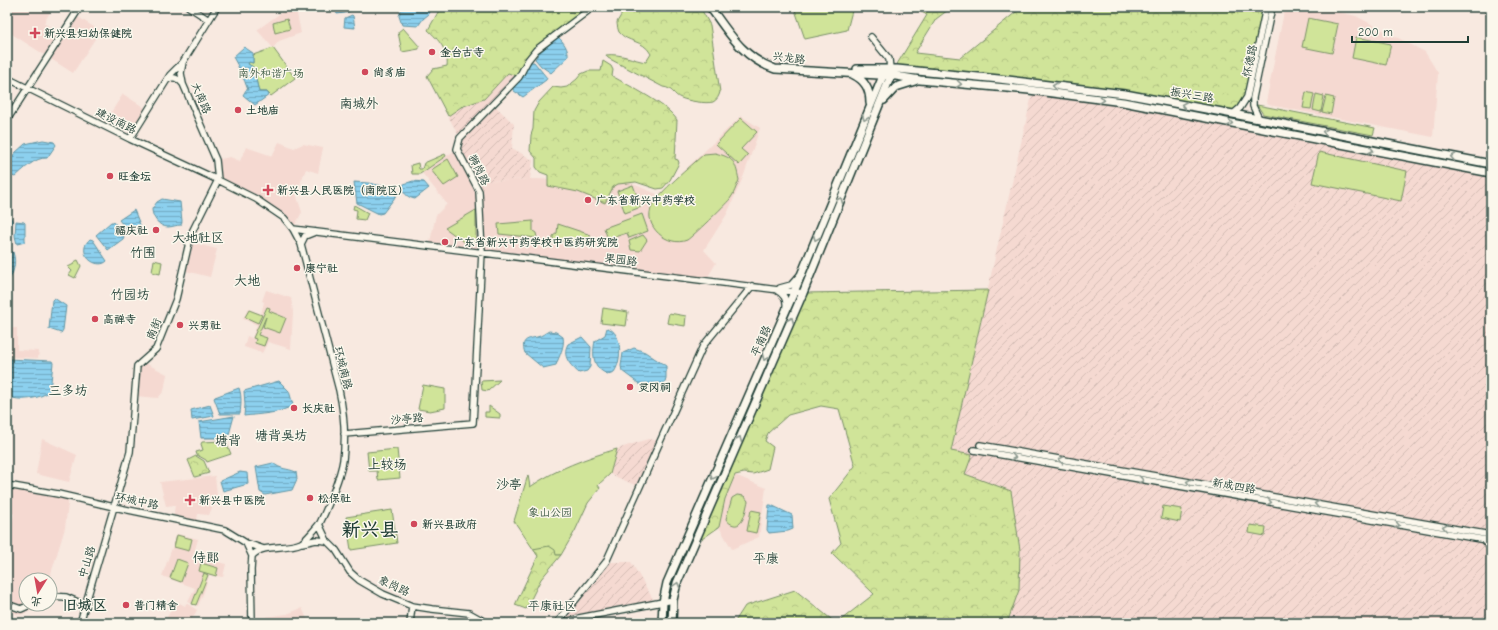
<svg xmlns="http://www.w3.org/2000/svg" width="1498" height="630" viewBox="0 0 1498 630" font-family="'Comic Neue','LXGW WenKai TC',sans-serif">
<defs>
<pattern id="industrial-furrows" width="10" height="10" patternUnits="userSpaceOnUse"><rect width="10" height="10" fill="#f5d9d1"/><path d="M-1 1l2-2M0 10L10 0M9 11l2-2" fill="none" stroke="#d2bbb4"/></pattern>
<pattern id="forest-crowns" width="20" height="18" patternUnits="userSpaceOnUse"><rect width="20" height="18" fill="#d0e499"/><path d="M2 6a3 3 0 1 1 6 0M12 15a3 3 0 1 1 6 0" fill="none" stroke="#b2c484"/></pattern>
<pattern id="water-rules" width="6" height="5" patternUnits="userSpaceOnUse"><rect width="6" height="5" fill="#8cd0ee"/><path d="M0 2.5h6" fill="none" stroke="#72aac2"/></pattern>
</defs>
<rect width="100%" height="100%" fill="#f8e9e0"/>
<filter id="ink" filterUnits="userSpaceOnUse"><feTurbulence type="fractalNoise" baseFrequency=".025" numOctaves="2"/><feDisplacementMap in="SourceGraphic" scale="8" xChannelSelector="R" yChannelSelector="G"/><feConvolveMatrix kernelMatrix="1 2 1 2 8 2 1 2 1" color-interpolation-filters="sRGB"/></filter>
<g filter="url(#ink)">
<path fill="#f5d9d1" d="M7,7h46l-9,16 18,12 13,-20 25,16 -27,42 -66,-42z
M1285,7h31l40,9 69,36 13,21 -5,64 -164,-32 -3,-3z
M296,9l5,24 -22,8 -6,7 -16,-18 25,-18z
M123,94l25,16 -14,23 -26,-16z
M741,116l19,12 -16,47 -17,39 -23,36 12,13 -10,17 -277,-34 7,-31 11,-11 -25,-31 35,-24 22,42 3,-5 6,-5 42,-2 96,2 33,14z
M279,142l15,6 9,-4 20,4 -5,25 -12,-4 -10,25 6,18 -9,17 -9,-11 -66,-38 -2,-20 14,-3 10,4 6,-14 26,9z
M193,243l24,6 -7,28 -24,-6z
M266,290l25,8 2,14 -2,37 -23,-7 -6,11 -18,-6 3,-11 5,2 5,-13 -14,-6 5,-10 13,5 3,-12 -2,-1z
M7,328h10v22l22,1 -1,7 -31,-1z
M143,362l24,12 -3,17 -6,7 -23,-2 2,-30z
M42,439l35,16 -8,27 -33,-8z
M735,475l31,13 -7,49 -27,12 -13,-22 6,-28z
M215,476l2,19 -8,20 -11,-1 -2,10 -23,-5 2,-14 -9,1 -6,-24z
M7,485l62,11 -4,32 -16,52h-23v24h19l-24,11 -14,-4v-68l7,-29 -7,-2z
M177,534l21,5 -5,17 33,8 -3,13 -14,-2 -5,17 -6,14 -10,-4 7,-14 -33,-12z
M176,601l9,5 1,-3 11,7 -7,13h-26z
M302,608l7,15h-44v-6l22,-3z"/>
<path fill="url(#industrial-furrows)" d="M508,73l11,4 -26,27 21,20 -2,24 21,12 -3,19 -42,2 -6,5 -3,5 -22,-42 3,-11 -12,-22 13,-9 23,-8z
M1036,83l81,11 374,71v458h-571l31,-172 80,-352z
M648,439l11,2 -20,46 -29,-13 7,-25z
M606,562h25l25,42 -97,17z"/>
<path fill="#d0e499" stroke="#789066" d="M794,7h59l-6,23 -42,9z
M1308,18l30,6 -6,29 -30,-6z
M287,19l3,10 -15,4 -2,-10z
M403,28l16,18v3l-17,3 -4,-20z
M1356,37l35,7 -5,21 -34,-7z
M273,48l22,30 -24,18 -4,-4h-8l-6,-25 -5,-3 1,-2 4,1v-8z
M1306,92l8,2 -3,15 -8,-1z
M1316,94l8,2 -3,16 -8,-2z
M1326,96l8,2 -3,16 -9,-2z
M1257,105l118,23 -2,7 -110,-21z
M741,118l16,14 -16,17 7,6 -9,10 -23,-21z
M1319,152l88,19 -6,30 -89,-18z
M715,153c19,5 20,8 24,27 -3,7 -5,14 -9,19 -5,6 -38,38 -43,41 -19,8 -45,-14 -35,-34 7,-14 39,-40 52,-52z
M448,159l10,18 -14,9 -13,-16z
M633,185l8,22 -16,6 -8,-22z
M354,205l14,8 -3,7 -9,-1 1,-9 -4,-1z
M476,210v31l-9,3 -22,-16z
M642,214l6,17 -19,7 -2,-5 -19,6 -4,-11z
M533,221v10l3,2 1,5 -38,-4 -1,-10z
M558,224l33,11 -3,9 -35,-4v-4l4,-3z
M643,235l4,5 -7,11 -9,-1 -2,-9z
M78,260l3,6 -6,12 -6,-3 3,-4 -4,-4 6,-3v-2z
M154,260l8,2 -2,12 -8,-2z
M267,307l3,1 -1,3 17,7 -6,15 -17,-6 3,-10 -8,18 9,3 -3,8 -9,-3 1,-4 -3,-1z
M603,308l25,4 -2,14 -25,-3z
M249,310l13,5 -4,8 -13,-6z
M669,313l17,3 -1,10 -18,-3z
M500,380l-12,11 -6,-1 -1,-9z
M423,385l22,4v19l-15,3 -12,-2z
M489,406l11,8v4l-15,-1v-5h4z
M223,441l3,1 5,12 -24,8 -1,-2 -9,-5 -1,-3 7,-2 -2,-6 1,-2z
M397,449l3,29 -22,2 -1,-9h-8l-2,-19z
M617,449l-7,25 -12,11 2,3 -12,15 -13,28 -14,24 -23,1 -24,-35 14,-46 2,12c26,-18 56,-29 87,-38z
M737,495l7,1 4,5c-2,7 -4,26 -14,24 -4,-1 -6,-3 -8,-6l6,-21z
M1163,506l19,3 -2,13 -19,-4z
M392,510l5,33 -46,7 -5,-33z
M751,510l10,2 -5,21 -9,-2z
M1250,525l16,2 -1,9 -16,-3z
M177,535l15,4 -3,12 -15,-4z
M177,559l11,4 -7,19 -11,-4z
M201,563l17,5 -2,8 -17,-5z
M204,573l4,2 -12,30 -4,-1z"/>
<path fill="url(#forest-crowns)" stroke="#789066" d="M441,7h152l-57,43 -17,27 -11,-4 -24,26 -23,8 -13,9 -21,-40 6,-7 14,-3c2,-15 -9,-27 -19,-36z
M626,7h74l10,18 10,67c-1,4 -3,8 -7,10 -7,2 -25,-1 -32,-4 -8,-3 -8,-10 -18,-11l-55,-29 -2,-3c14,-2 27,5 40,7l5,-8c-8,-15 -24,-11 -32,-22 -1,-2 -2,-7 -2,-10z
M913,7h39l-16,12 -21,34 45,5 62,-51h244l-19,90 -10,14 -120,-17 -223,-25 33,-54z
M603,61l8,5 2,4 -1,6c17,10 55,28 65,44l-2,39 3,1 1,3 -9,17 -7,8 -6,1 -21,-7 -18,2 -5,3 -8,16 -27,-11 -30,-6v-11l-8,-3 -4,-5v-9l-6,-7 1,-16 2,-6 1,-18 5,-9 14,-15 8,1 6,-1 10,-8 4,-5 7,-3h13z
M445,154l1,2 -26,18h-8l-1,-9 7,-2 1,6h3l2,-6z
M988,290l-37,161 21,4 -7,19 46,17 9,59 -1,40 -12,33h-170l37,-29 -42,-41 9,-10 -12,-44 26,-33 -16,-57 -18,-3 -33,9 -20,18 -3,8 8,6 -5,22 -15,5 -9,-1 -9,2 -10,24 -6,28 -17,12 -11,-11 103,-236 9,1z
M196,456l8,5 5,12 -14,4 -7,-17z
M549,546l6,4 1,5h5l-20,24 -15,30 -11,-4 23,-49 -5,-7z
M795,590l41,33h-102l11,-17z"/>
<path fill="url(#water-rules)" stroke="#6095a4" d="M330,7h21l1,3 -7,3 -8,1 -2,-5z
M426,7l2,2 1,5 -6,5 -5,7 -16,-1 -3,-9 2,-6c7,-4 17,0 25,-3z
M352,15l1,1 2,12 -11,-1 1,-9z
M558,37c5,4 11,13 10,20l-17,16 -10,-7 -6,-7 4,-6z
M244,47l9,6v10l-4,-1 -1,2 5,3 6,25h8l2,3 -14,10 -12,-10 3,-5h2c-4,-11 -9,-23 -15,-33z
M531,62h3l13,16 -1,2 -23,17 -9,-6 -2,-4z
M43,140l11,2 2,3 -9,13c-12,-1 -24,12 -32,19l-8,-3v-11l8,-10 10,-9z
M413,181l11,1 5,6 -14,11c-6,-1 -11,-5 -13,-10l2,-5z
M354,182l14,1 25,5 3,8 -13,17 -4,1 -22,-11z
M162,199l18,3 2,19 -1,4c-5,0 -9,2 -13,2 -9,0 -16,-10 -16,-18l5,-7z
M134,210l7,17 -13,4 -9,-11z
M7,215h2l3,5 -2,22 -3,2z
M16,221l8,1 1,1v19l-8,2 -2,-8z
M111,222h3l10,15 -1,2 -15,11 -12,-15z
M90,239l3,1 14,21c-8,8 -25,-2 -22,-14 0,-3 3,-6 5,-8z
M7,250l6,2c4,12 0,22 -6,32z
M54,298l12,8 -3,24 -2,3 -12,-4 3,-29z
M607,328c16,4 15,33 7,44l-6,2c-15,-5 -16,-19 -13,-33l10,-6z
M549,331l7,1 7,5c2,10 -4,19 -7,28l-13,3 -18,-15c-5,-14 3,-14 12,-16 5,-1 8,-4 12,-6z
M582,337l9,10 -1,20 -3,4 -8,2c-8,-7 -18,-17 -11,-29z
M634,348l11,4 21,14v12l-2,7 -14,2 -8,-1 -20,-15 -1,-5 2,-13z
M7,359l45,2 1,2 -3,28c-10,8 -31,11 -43,5z
M279,381l10,10 4,14c-13,9 -34,9 -49,11l1,-11 -1,-14z
M239,388c3,8 2,17 1,26h-20l-6,-16 1,-1z
M210,405l4,11 -22,4 -1,-10z
M234,416l-6,22h-27l-2,-16z
M273,463c8,7 14,5 23,9l1,7 -5,11 -27,5 -5,-3 -4,-25z
M240,472l7,1 1,11 -25,7 -3,-10z
M769,505h2l21,10 1,14 -5,2 -19,2 -2,-3z"/>
<g fill="none" stroke-linecap="round" stroke-linejoin="round">
<defs>
<path id="minor" d="M189,7l20,13
M871,37l18,22 1,10
M7,78l123,61 88,41 38,19 28,19 9,11 8,15 38,146c5,23 7,47 4,70 -2,15 -16,49 -23,63 -3,4 -15,18 -19,20 -15,7 -38,0 -49,13
M167,80c6,-5 12,-1 16,4
M1233,114l7,-6 7,-11 19,-90
M1259,119l-6,-13v-8l19,-91
M7,120l73,-113
M130,139l40,-64 13,-13
M293,229l510,64
M301,244l4,-8 10,-4
M780,288l11,-3 8,-9
M776,290c8,4 11,9 10,17
M344,434l129,-11 9,-171 -3,-61 -22,-42 3,-11 59,-61 9,-17 8,-10 57,-43
M980,445l511,90
M974,450l517,91
M7,485l51,9 56,13 111,23 21,13 6,13 -1,14 1,53
M319,524l8,17 9,9 14,22 9,8 24,14 29,12 20,3 37,4 18,10
M1483,540l8,8
M246,543l18,6
M302,543l14,-3 11,1
M50,596l16,1 19,8
M7,604l14,5 11,-5
M80,623l50,-171 7,-86 19,-17 20,-50 15,-65 27,-54 -2,-20 -33,-76 -2,-11 2,-11 34,-55
M410,623l2,-17
M557,623l49,-61 97,-216 49,-60
M562,623l17,-5 94,-18"/>
<path id="major" d="M710,7c19,26 33,51 65,62l121,7 24,4 109,10 94,12 368,71
M857,69h40l102,10 126,15 108,20 258,50
M852,74c13,6 18,15 18,29
M884,100l12,-13 19,-6
M662,623l1,-21 4,-19 127,-291 91,-221
M672,623l1,-23 4,-17 126,-290 89,-220"/>
</defs>
<use href="#minor" stroke="#1f3d34" stroke-width="8"/>
<use href="#major" stroke="#1f3d34" stroke-width="10"/>
<use href="#minor" stroke="#fbf7ec" stroke-width="5.5"/>
<use href="#major" stroke="#fbf7ec" stroke-width="7"/>
</g>
<defs><path id="oneway-chevron" d="M-2-3.5L2.5 0L-2 3.5" fill="none" stroke-width="1.6" stroke-linecap="round" stroke-linejoin="round"/></defs>
<g stroke="#8d9a90">
<use href="#oneway-chevron" transform="translate(959 84) rotate(6)"/>
<use href="#oneway-chevron" transform="translate(1055 86) rotate(-173)"/>
<use href="#oneway-chevron" transform="translate(1102 100) rotate(7)"/>
<use href="#oneway-chevron" transform="translate(1184 105) rotate(-170)"/>
<use href="#oneway-chevron" transform="translate(865 118) rotate(112)"/>
<use href="#oneway-chevron" transform="translate(1230 123) rotate(11)"/>
<use href="#oneway-chevron" transform="translate(1325 132) rotate(-169)"/>
<use href="#oneway-chevron" transform="translate(1371 150) rotate(11)"/>
<use href="#oneway-chevron" transform="translate(1453 157) rotate(-169)"/>
<use href="#oneway-chevron" transform="translate(840 200) rotate(-68)"/>
<use href="#oneway-chevron" transform="translate(816 238) rotate(112)"/>
<use href="#oneway-chevron" transform="translate(791 320) rotate(-67)"/>
<use href="#oneway-chevron" transform="translate(765 358) rotate(114)"/>
<use href="#oneway-chevron" transform="translate(739 439) rotate(-67)"/>
<use href="#oneway-chevron" transform="translate(1013 457) rotate(10)"/>
<use href="#oneway-chevron" transform="translate(1061 460) rotate(-170)"/>
<use href="#oneway-chevron" transform="translate(713 477) rotate(114)"/>
<use href="#oneway-chevron" transform="translate(1141 480) rotate(10)"/>
<use href="#oneway-chevron" transform="translate(1189 482) rotate(-170)"/>
<use href="#oneway-chevron" transform="translate(1269 502) rotate(10)"/>
<use href="#oneway-chevron" transform="translate(1317 504) rotate(-170)"/>
<use href="#oneway-chevron" transform="translate(1397 525) rotate(10)"/>
<use href="#oneway-chevron" transform="translate(1445 527) rotate(-170)"/>
<use href="#oneway-chevron" transform="translate(677 585) rotate(-73)"/>
</g>
</g>
<g fill="#d1495b" stroke="#fbf7ec" stroke-width="1.5">
<path d="M33 27h4v4h4v4h-4v4h-4v-4h-4v-4h4z"/>
<circle cx="432" cy="52" r="4"/>
<circle cx="365" cy="72" r="4"/>
<circle cx="238" cy="110" r="4"/>
<circle cx="110" cy="176" r="4"/>
<path d="M266 184h4v4h4v4h-4v4h-4v-4h-4v-4h4z"/>
<circle cx="588" cy="200" r="4"/>
<circle cx="156" cy="230" r="4"/>
<circle cx="445" cy="242" r="4"/>
<circle cx="297" cy="268" r="4"/>
<circle cx="95" cy="319" r="4"/>
<circle cx="180" cy="325" r="4"/>
<circle cx="630" cy="387" r="4"/>
<circle cx="294" cy="408" r="4"/>
<circle cx="310" cy="498" r="4"/>
<path d="M188 494h4v4h4v4h-4v4h-4v-4h-4v-4h4z"/>
<circle cx="414" cy="524" r="4"/>
<circle cx="126" cy="605" r="4"/>
</g>
<g text-anchor="middle" dominant-baseline="central" stroke-width="3" stroke-linejoin="round" paint-order="stroke">
<g font-size="11" font-weight="bold" fill="#1f3d34" stroke="#fbf7ec" text-anchor="start">
<text x="44" y="33">新兴县妇幼保健院</text>
<text x="440" y="52">金台古寺</text>
<text x="373" y="72">尚豸庙</text>
<text x="246" y="110">土地庙</text>
<text x="118" y="176">旺金坛</text>
<text x="277" y="190">新兴县人民医院（南院区）</text>
<text x="596" y="200">广东省新兴中药学校</text>
<text x="148" y="230" text-anchor="end">福庆社</text>
<text x="453" y="242">广东省新兴中药学校中医药研究院</text>
<text x="305" y="268">康宁社</text>
<text x="103" y="319">高禅寺</text>
<text x="188" y="325">兴男社</text>
<text x="638" y="387">灵冈祠</text>
<text x="302" y="408">长庆社</text>
<text x="318" y="498">松保社</text>
<text x="199" y="500">新兴县中医院</text>
<text x="422" y="524">新兴县政府</text>
<text x="134" y="605">普门精舍</text>
</g>
<g font-size="11" fill="#1f3d34" stroke="#fbf7ec">
<text transform="translate(789 58) rotate(7)">兴龙路</text>
<text transform="translate(1250 61) rotate(-78)">怀德路</text>
<text transform="translate(1192 95) rotate(10)">振兴三路</text>
<text transform="translate(201 98) rotate(67)">大南路</text>
<text transform="translate(116 121) rotate(27)">建设南路</text>
<text transform="translate(479 170) rotate(64)">狮岗路</text>
<text transform="translate(621 260) rotate(7)">果园路</text>
<text transform="translate(154 329) rotate(-68)">南街</text>
<text transform="translate(761 341) rotate(-66)">平南路</text>
<text transform="translate(343 368) rotate(76)">环城南路</text>
<text transform="translate(407 419) rotate(-5)">沙亭路</text>
<text transform="translate(1234 486) rotate(10)">新成四路</text>
<text transform="translate(137 501) rotate(12)">环城中路</text>
<text transform="translate(87 562) rotate(-73)">中山路</text>
<text transform="translate(394 586) rotate(25)">象岗路</text>
</g>
<g font-size="11" fill="#425e48" stroke="#fbf7ec">
<text x="271" y="73">南外和谐广场</text>
<text x="550" y="512">象山公园</text>
</g>
<g font-size="12" fill="#1f3d34" stroke="#fbf7ec">
<text x="552" y="606">平康社区</text>
</g>
<g font-size="13" fill="#1f3d34" stroke="#fbf7ec">
<text x="359" y="103">南城外</text>
<text x="198" y="237">大地社区</text>
<text x="143" y="252">竹围</text>
<text x="247" y="280">大地</text>
<text x="130" y="294">竹园坊</text>
<text x="68" y="390">三多坊</text>
<text x="281" y="435">塘背吴坊</text>
<text x="228" y="440">塘背</text>
<text x="387" y="464">上较场</text>
<text x="509" y="484">沙亭</text>
<text x="206" y="557">侍郎</text>
<text x="766" y="558">平康</text>
</g>
<g font-size="15" font-weight="bold" fill="#1f3d34" stroke="#fbf7ec">
<text x="85" y="605">旧城区</text>
</g>
<g font-size="19" font-weight="bold" fill="#1f3d34" stroke="#fbf7ec">
<text x="370" y="530">新兴县</text>
</g>
</g>
<rect width="1498" height="630" fill="none" stroke="#fbf7ec" stroke-width="24"/>
<rect x="12" y="12" width="1474" height="606" fill="none" stroke="#1f3d34" stroke-width="1.5" filter="url(#ink)"/>
<g transform="translate(38 592) rotate(191)"><circle r="19" fill="#fbf7ec" stroke="#a3ada2"/>
<path d="M0-3L7 15L0 10L-7 15Z" fill="#d1495b"/>
<text y="-6" font-size="11" font-weight="bold" text-anchor="middle" fill="#1f3d34">北</text>
</g>
<path d="M1352 36v6h116v-6" fill="none" stroke="#1f3d34" stroke-width="2"/>
<text x="1358" y="36" font-size="12" fill="#1f3d34" stroke="#fbf7ec" stroke-width="3" paint-order="stroke">200 m</text>
</svg>
